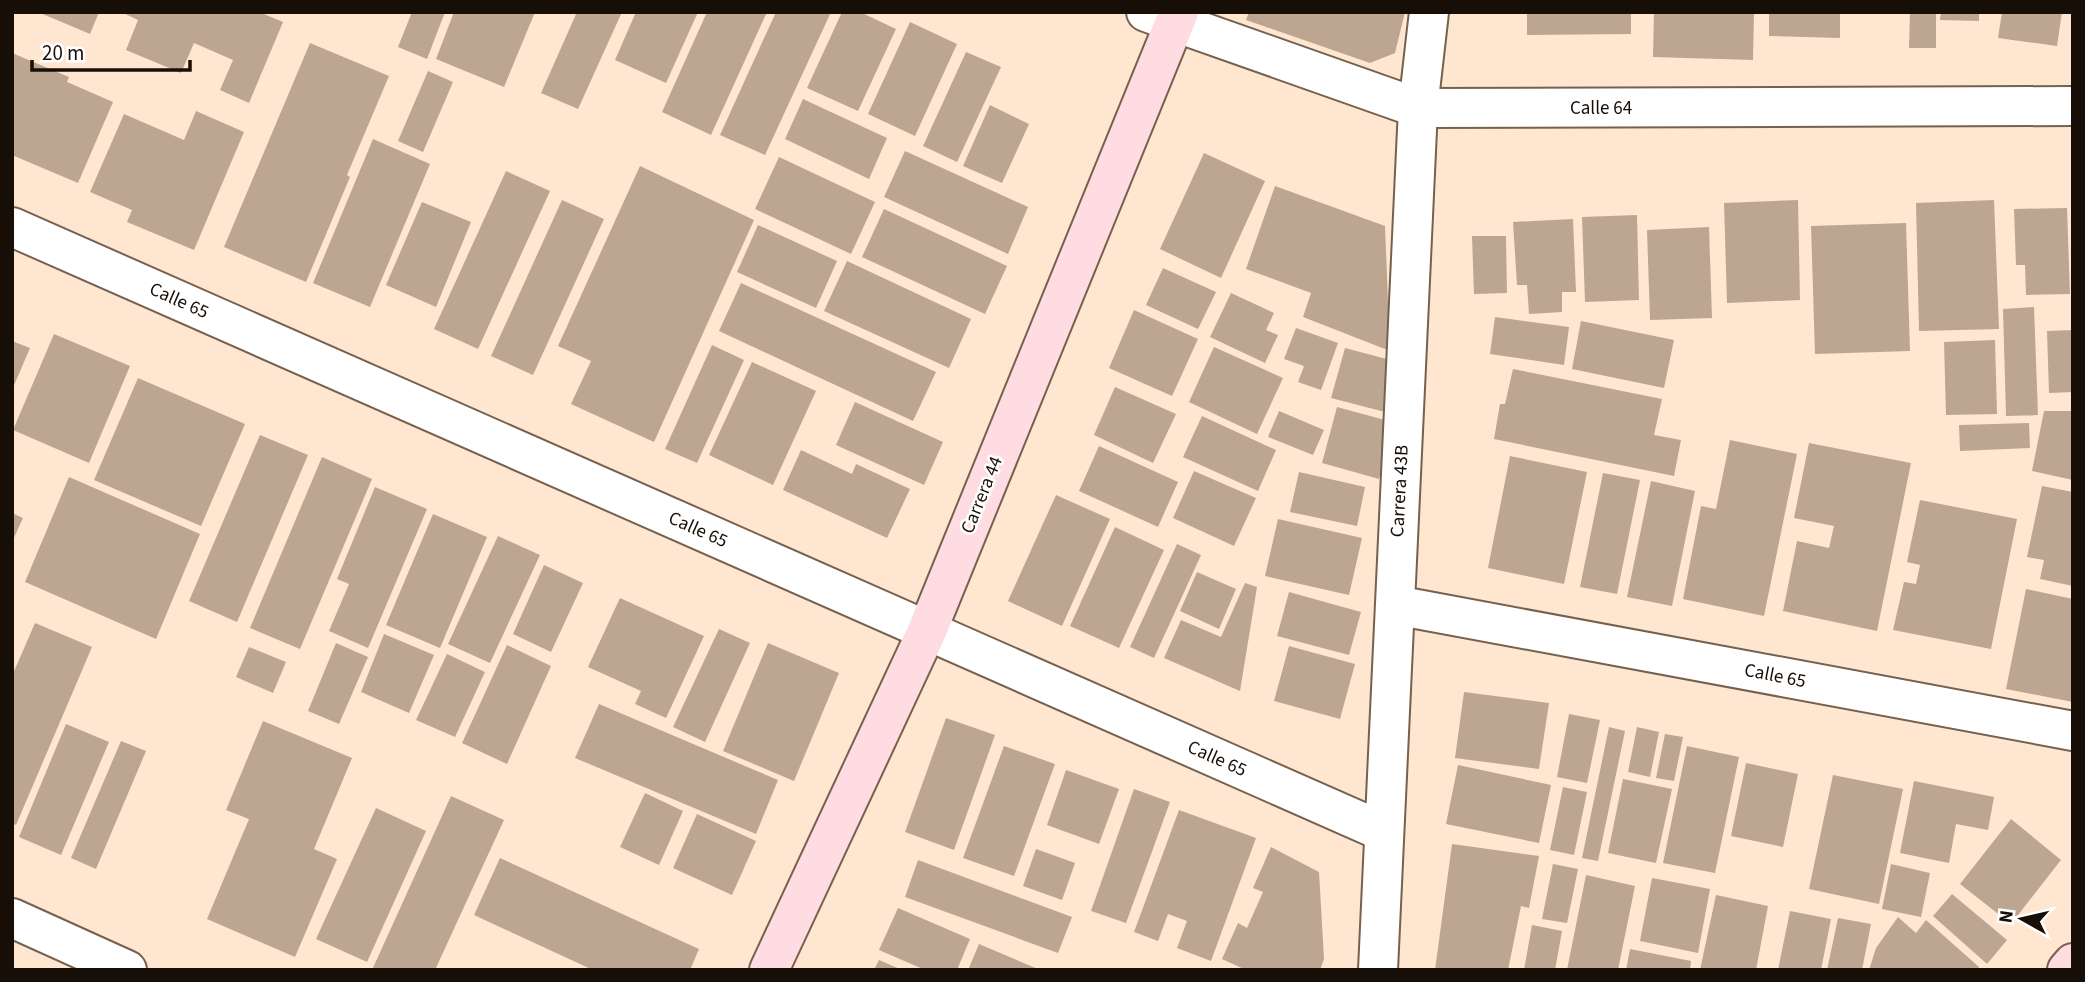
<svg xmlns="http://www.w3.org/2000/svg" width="2085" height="982" viewBox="0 0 2085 982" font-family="'Source Sans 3',sans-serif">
<rect width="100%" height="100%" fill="#fee6d0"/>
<path fill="#bda691" d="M38,12h61l-9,22z
M121,12h138l24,10 -34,81 -29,-13 13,-30 -39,-17 -13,30 -55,-23 12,-30z
M412,12h33l-18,47 -29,-12z
M454,12h81l-31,75 -68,-28z
M577,12h45l-44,97 -37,-16z
M636,12h62l-32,71 -51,-23z
M707,12h60l-56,123 -49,-23z
M776,12h55l-66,143 -45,-20z
M842,12h18l36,17 -38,82 -51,-23z
M1249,12h156l-10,41 -25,10 -124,-43z
M1527,12h104v22l-104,1z
M1654,12h100l-1,48 -100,-3z
M1769,12h71v26l-71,-2z
M1910,12h26v36h-27z
M1941,12h38v9l-39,-1z
M2002,12h60l-5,34 -59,-8z
M910,22l47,22 -42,92 -47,-22z
M310,43l79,33 -42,99 3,2 -44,105 -82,-35z
M966,52l35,15 -44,95 -34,-16z
M12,53l57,24 -2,5 46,20 -35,81 -66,-28z
M428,71l25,11 -30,70 -25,-11z
M803,99l84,39 -18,41 -84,-40z
M990,105l39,19 -27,59 -39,-17z
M196,111l48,21 -50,118 -67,-28 5,-12 -42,-18 34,-78 60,26z
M373,139l57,25 -60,143 -57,-24z
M905,151l123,56 -20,47 -124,-57z
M1204,153l61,28 -44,97 -61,-29z
M779,157l96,45 -24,52 -96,-45z
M640,166l114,54 -100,222 -83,-38 20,-43 -33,-15z
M506,171l44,20 -72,158 -44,-20z
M1275,186l110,40 5,125 -87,-34 8,-24 -65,-24z
M562,200l42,19 -71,156 -42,-19z
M1798,200l2,100 -73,3 -3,-100z
M1994,200l5,129 -80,2 -3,-128z
M422,202l49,20 -35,85 -50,-22z
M2067,208l3,86 -44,1 -1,-30h-9l-2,-56z
M884,209l123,57 -22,48 -123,-57z
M1637,215l2,85 -54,2 -3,-85z
M1573,219l3,73h-14v20l-33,2 -2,-29h-10l-4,-63z
M1906,223l4,128 -95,3 -4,-128z
M758,225l79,36 -21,47 -79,-36z
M1709,227l3,91 -62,2 -3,-90z
M1472,236h34l1,57 -33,1z
M847,261l124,58 -22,49 -125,-57z
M1163,268l53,24 -18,37 -52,-24z
M741,283l195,89 -23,49 -194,-90z
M1231,293l43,20 -8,17 12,5 -13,28 -55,-26z
M2034,307l4,108 -32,1 -3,-107z
M1134,310l64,29 -26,57 -63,-28z
M1495,317l74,10 -5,38 -74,-11z
M1581,321l93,19 -10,48 -92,-19z
M1296,328l42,15 -17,47 -23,-8 6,-16 -20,-7z
M2073,330v62l-24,1 -2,-62z
M54,334l76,32 -41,97 -76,-33z
M1995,340l2,74 -51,1 -2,-73z
M12,341l18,7 -18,42z
M712,345l32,15 -47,103 -32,-14z
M1214,347l69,31 -26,56 -68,-32z
M1345,348l53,14 -13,50 -54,-14z
M752,362l64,29 -43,94 -64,-30z
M1513,369l149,30 -8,36 27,5 -7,36 -180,-37 6,-35h5z
M138,378l107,46 -44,102 -107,-46z
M1115,387l61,27 -23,49 -59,-28z
M855,402l88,40 -19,43 -88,-40z
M1337,407l59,16 -17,56 -57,-16z
M1279,411l45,19 -11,25 -45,-18z
M2044,411h29v69l-41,-9z
M1202,416l74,34 -18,41 -75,-34z
M2029,423l1,25 -70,3 -1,-26z
M260,435l48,20 -71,167 -48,-21z
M1730,440l67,14 -33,162 -81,-17 18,-93 15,3z
M1809,443l102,20 -34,168 -94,-20 14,-70 32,7 5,-22 -40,-8z
M1099,446l79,36 -20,45 -79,-36z
M801,450l51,24 4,-10 54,25 -23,49 -104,-48z
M1510,456l77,16 -23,112 -76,-16z
M322,457l50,22 -72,170 -50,-21z
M1194,471l62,27 -22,48 -61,-28z
M1299,472l66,15 -8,39 -67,-14z
M1603,473l37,7 -23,114 -37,-7z
M69,477l131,57 -44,105 -131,-57z
M1651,481l44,10 -23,115 -45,-9z
M2042,486l31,6v94l-33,-7 4,-19 -17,-3z
M375,487l52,22 -59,139 -39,-17 20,-47 -12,-5z
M1056,495l54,24 -48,107 -54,-25z
M1920,500l97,19 -26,130 -98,-19 11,-48 12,2 4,-19 -13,-3z
M12,513l11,5 -11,24z
M433,514l54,23 -47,111 -54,-23z
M1278,519l84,19 -13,57 -84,-19z
M1115,527l49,23 -45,98 -49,-22z
M498,536l42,19 -50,108 -42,-19z
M1177,544l24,11 -47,103 -24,-11z
M544,565l39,18 -32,69 -38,-18z
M1197,572l39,17 -17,40 -39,-18z
M1245,583l12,4 -17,104 -76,-33 17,-38 40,17z
M2026,589l47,10v103l-67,-13z
M1289,592l72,20 -12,43 -72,-19z
M620,598l84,38 -38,82 -31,-14 6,-13 -53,-24z
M35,623l57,24 -76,178 -4,-2v-147z
M719,629l31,14 -45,99 -32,-15z
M384,634l50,21 -25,58 -48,-21z
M336,643l32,14 -29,67 -31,-13z
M768,643l71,30 -45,108 -71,-30z
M507,645l44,21 -44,98 -45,-21z
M1289,646l66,18 -15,55 -66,-18z
M249,647l37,15 -13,31 -37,-16z
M447,654l38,18 -30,65 -39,-17z
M1464,692l85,11 -10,66 -84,-11z
M599,704l179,76 -22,54 -181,-76z
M1569,714l31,6 -13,63 -30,-6z
M946,718l49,17 -41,115 -49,-18z
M263,721l89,37 -38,91 23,10 -42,98 -88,-38 42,-100 -23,-9z
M66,724l43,18 -48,113 -42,-18z
M1609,727l16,4 -27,130 -16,-3z
M1637,727l22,5 -9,45 -22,-5z
M1665,734l18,3 -9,44 -18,-3z
M121,741l25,10 -50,118 -25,-11z
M1004,746l51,18 -41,112 -51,-18z
M1687,746l52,11 -24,116 -52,-10z
M1746,763l52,11 -15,73 -52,-11z
M1458,765l93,20 -12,58 -93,-19z
M1066,770l53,19 -20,55 -52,-19z
M1833,775l70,14 -24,115 -70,-15z
M1623,779l49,10 -16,74 -48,-10z
M1914,781l80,16 -6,33 -32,-6 -7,39 -49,-10z
M1563,787l24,5 -13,63 -24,-5z
M1134,789l36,13 -44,121 -35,-12z
M645,793l38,18 -24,54 -39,-18z
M451,796l53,24 -69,150h-63z
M376,808l50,23 -59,131 -51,-23z
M1179,810l77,28 -45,123 -34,-13 10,-27 -19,-7 -10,27 -24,-9z
M697,814l59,27 -24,54 -59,-27z
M2011,819l50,41 -50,64 -51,-40z
M1452,844l87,12 -10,52 -8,-2 -13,64h-73z
M1271,847l48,25 5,87 -4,11h-74l-24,-11 16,-36 9,5 16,-36 -10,-4z
M1036,849l39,14 -13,37 -39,-14z
M500,858l199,91 -9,21h-97l-119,-55z
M918,860l154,57 -14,36 -153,-56z
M1553,864l25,5 -11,54 -25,-4z
M1891,864l39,9 -9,44 -39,-8z
M1586,875l49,11 -17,84h-51z
M1652,878l58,11 -12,64 -58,-12z
M1952,894l55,46 -20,24 -54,-48z
M1716,895l52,11 -12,64h-56z
M898,908l72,31 -13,31h-32l-46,-20z
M1790,911l41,8 -10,51h-43z
M1898,917l18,16 10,-13 53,47 -2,3h-108l7,-22z
M1838,918l33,6 -9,46h-35z
M1532,925l30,6 -7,39h-31z
M979,944l61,26h-72z
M1630,949l61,12 -1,9h-64z
M879,960l23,10h-28z"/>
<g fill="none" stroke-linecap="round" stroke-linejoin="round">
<defs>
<path id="street" d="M1146,12l272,96 655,-2
M12,227l1372,605
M1395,605l678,126
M12,918l115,52
M1378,970l40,-862 11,-96"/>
<path id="secondary" d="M769,970l158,-339 252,-619
M2067,970l6,-7"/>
</defs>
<use href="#street" stroke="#76614e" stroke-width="42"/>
<use href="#secondary" stroke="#76614e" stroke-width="42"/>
<use href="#street" stroke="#fff" stroke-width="38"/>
<use href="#secondary" stroke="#ffdce2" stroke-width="38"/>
</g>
<g text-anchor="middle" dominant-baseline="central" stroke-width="5" stroke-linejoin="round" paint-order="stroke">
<g font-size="19" fill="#170f07" stroke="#fff">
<text x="1601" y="108">Calle 64</text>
<text transform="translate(179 301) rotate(24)">Calle 65</text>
<text transform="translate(1400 491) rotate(-87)">Carrera 43B</text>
<text transform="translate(982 495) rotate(-68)">Carrera 44</text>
<text transform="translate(698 530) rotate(24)">Calle 65</text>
<text transform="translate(1775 676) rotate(11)">Calle 65</text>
<text transform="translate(1217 759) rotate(24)">Calle 65</text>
</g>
</g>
<rect width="2085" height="982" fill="none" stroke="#170f07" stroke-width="28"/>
<g transform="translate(2022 919) rotate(278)" stroke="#ffffff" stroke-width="5" paint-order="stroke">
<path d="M0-5L12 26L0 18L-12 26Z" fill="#170f07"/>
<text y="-10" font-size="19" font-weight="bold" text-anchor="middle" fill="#170f07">N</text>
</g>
<path d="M32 60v10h158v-10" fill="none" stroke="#170f07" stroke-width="3.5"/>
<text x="42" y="60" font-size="21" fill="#170f07" stroke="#ffffff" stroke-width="5" paint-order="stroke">20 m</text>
</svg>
